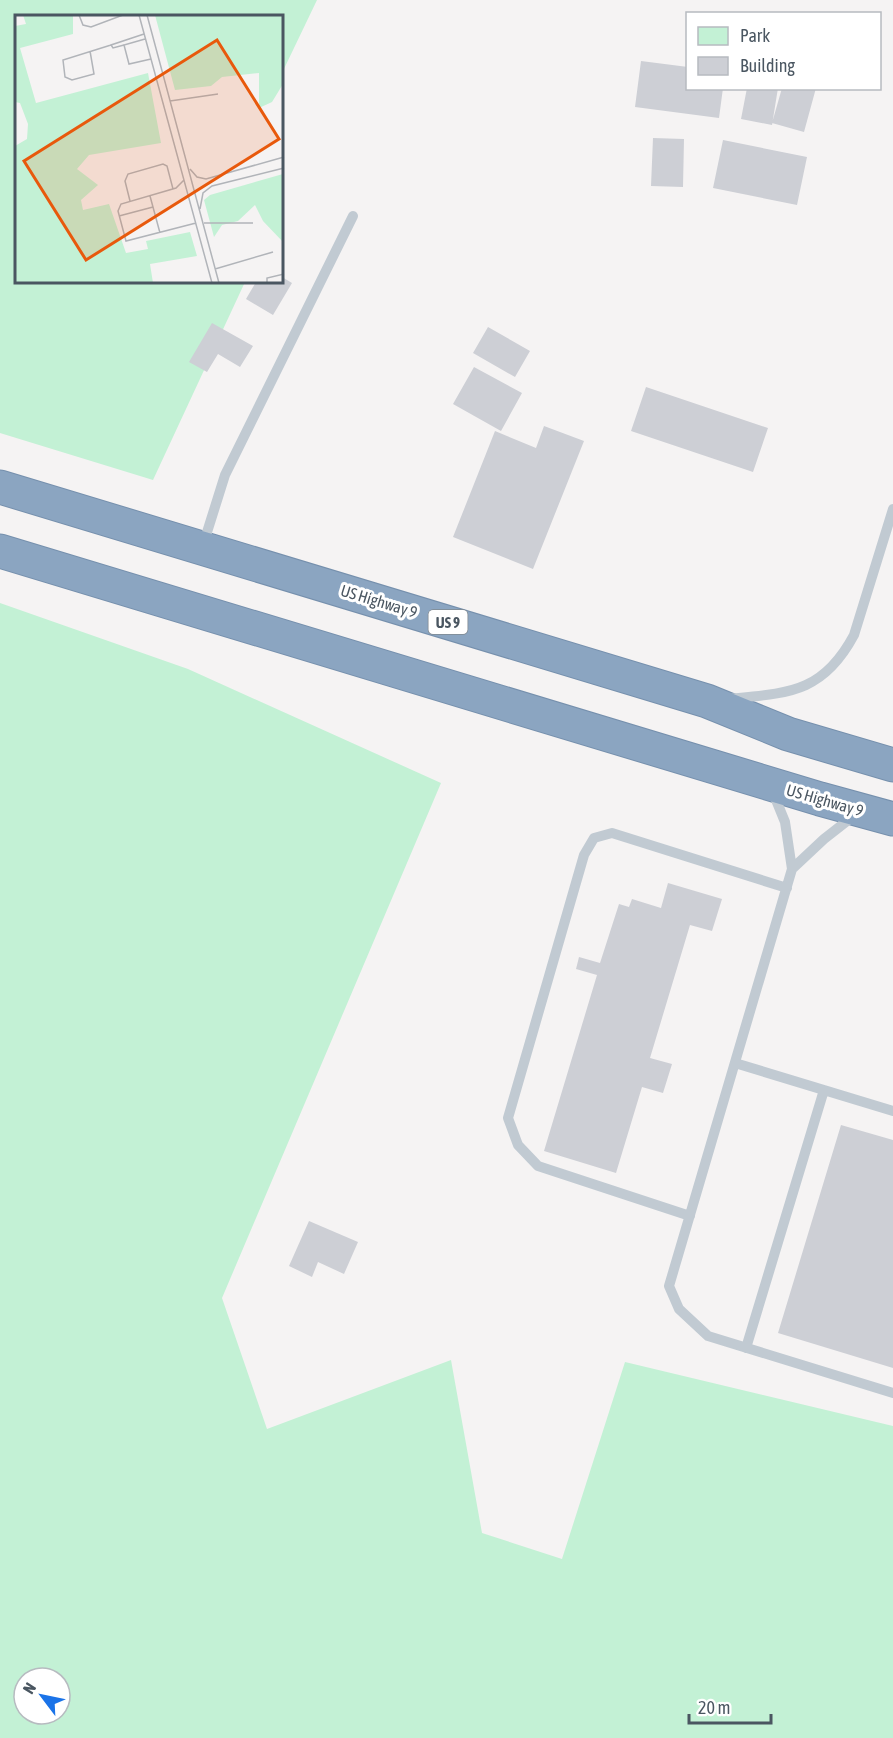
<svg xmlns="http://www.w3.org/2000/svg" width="893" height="1738" viewBox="0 0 893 1738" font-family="'Asap Condensed',sans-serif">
<rect width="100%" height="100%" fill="#f5f3f3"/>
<path fill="#c3f1d5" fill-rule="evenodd" d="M0,0h317l-35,73v-57h-266v266h229l-92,198 -153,-47z
M0,603l188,66 253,114 -219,515 45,131 184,-69 31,173 80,26 63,-197 268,64v312h-893zM24,1678h36v36h-36z"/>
<path fill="#cdcfd5" d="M641,61l47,6v21h35l-4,30 -84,-11z
M747,88h31l-6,37 -31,-6z
M782,88h34l-12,44 -32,-9z
M653,138l31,1 -1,48 -32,-1z
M723,140l84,17 -10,48 -84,-17z
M282,277l10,6 -19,32 -27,-16 10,-17h26z
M212,323l41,23 -13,21 -22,-13 -11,18 -18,-10z
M488,327l42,24 -15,26 -42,-24z
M474,367l48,26 -21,38 -48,-27z
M646,387l122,41 -15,44 -122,-41z
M544,426l40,15 -51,128 -80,-32 42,-106 41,17z
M668,883l54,16 -10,32 -22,-6 -40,133 22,6 -9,29 -21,-6 -26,86 -72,-22 53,-176 -21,-6 3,-12 21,6 19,-59 10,3 3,-8 29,9z
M841,1125l52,15v228l-115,-35z
M309,1221l49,21 -14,32 -26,-12 -6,15 -23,-11z"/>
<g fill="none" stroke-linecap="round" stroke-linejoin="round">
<defs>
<path id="highway" d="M0,487l707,214 81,33 105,31
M0,551l820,248 73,20"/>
</defs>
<use href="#highway" stroke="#7690ad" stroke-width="35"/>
<path stroke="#c1cad2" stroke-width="10" d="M203,545l22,-70 128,-259
M729,699c60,-6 94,-6 125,-64l39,-126
M772,790l13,32 7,47 -123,417 10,23 29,27 185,57
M792,869l32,-30 32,-25
M735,1063l158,48
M690,1216l-152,-50 -20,-21 -10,-27 76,-263 10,-17 18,-5 175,55
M746,1348l78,-258"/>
<use href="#highway" stroke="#8ba5c1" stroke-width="33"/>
</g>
<g text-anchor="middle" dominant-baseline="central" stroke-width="6" stroke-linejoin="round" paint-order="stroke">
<rect fill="#fff" stroke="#808990" stroke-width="1.5" x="428.5" y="610" width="39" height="24" rx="4.5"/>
<g font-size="15" font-weight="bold" fill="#4a5661">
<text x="448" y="622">US 9</text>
</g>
<g font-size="16" fill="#4a5661" stroke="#fff">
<text transform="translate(379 601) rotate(17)">US Highway 9</text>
<text transform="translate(825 800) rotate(16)">US Highway 9</text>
</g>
</g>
<g transform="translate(15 15)">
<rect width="268" height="268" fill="#f5f3f3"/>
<path d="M8,0h50v19l-53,14 16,55 112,-30 13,70 -72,12 -12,14 21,16 -17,15 2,10 26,-6 17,49 22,-4 -2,-8 44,-9 7,24 -47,8 3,19h-138v-137l12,-7 1,-15 -8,-21 -5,-1v-76l11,-2zM140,0h128v69l-11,18 -13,6v-35l-37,4 -11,9 -36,4zM268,159v68l-20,-21 -8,-16 -17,16 -16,4 -8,12 -10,-37 6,-5z" fill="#c3f1d5"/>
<path fill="none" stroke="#b1b4b9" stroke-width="1.5" d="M64,0l4,10 8,2 32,-12M124,0l73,268M132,0l72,268M130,24l-21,6 5,19 22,-5M109,30l-11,3 -2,-3 33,-11M75,36l4,23 -22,6 -7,-3 -2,-17 48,-15M155,86l48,-7M175,154l7,8 9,2 78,-22M169,165l-8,8 -55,16 -3,7 8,30 70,-18M135,181l10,37M115,186l-5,-20 3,-7 35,-10 4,2 6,23M185,194l3,-16 9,-7 72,-18M104,201l34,-9M189,208h49M200,254l58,-17M252,268v-5l17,-4"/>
<path fill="#e8590c" fill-opacity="0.15" stroke="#e8590c" stroke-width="3" d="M202,25l62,99 -193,121 -62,-99z"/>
<rect width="268" height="268" fill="none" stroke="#4a5661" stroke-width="3"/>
</g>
<rect x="686" y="12" width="195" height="78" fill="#ffffff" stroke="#b7bbc0" stroke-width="1.5"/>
<rect x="698" y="27" width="30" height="18" fill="#c3f1d5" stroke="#b7bbc0" stroke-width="1.5"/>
<text x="740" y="42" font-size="18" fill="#4a5661">Park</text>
<rect x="698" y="57" width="30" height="18" fill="#cdcfd5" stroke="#b7bbc0" stroke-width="1.5"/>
<text x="740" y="72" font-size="18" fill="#4a5661">Building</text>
<g transform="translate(42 1696) rotate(302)"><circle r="28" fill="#ffffff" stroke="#b7bbc0" stroke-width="1.5"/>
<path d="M0-4.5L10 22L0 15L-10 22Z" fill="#1a73e8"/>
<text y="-9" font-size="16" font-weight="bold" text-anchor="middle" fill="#4a5661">N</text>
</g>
<path d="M689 1714v9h82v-9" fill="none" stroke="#4a5661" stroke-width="3"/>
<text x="698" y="1714" font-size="18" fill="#4a5661" stroke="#ffffff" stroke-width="4.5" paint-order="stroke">20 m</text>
</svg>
